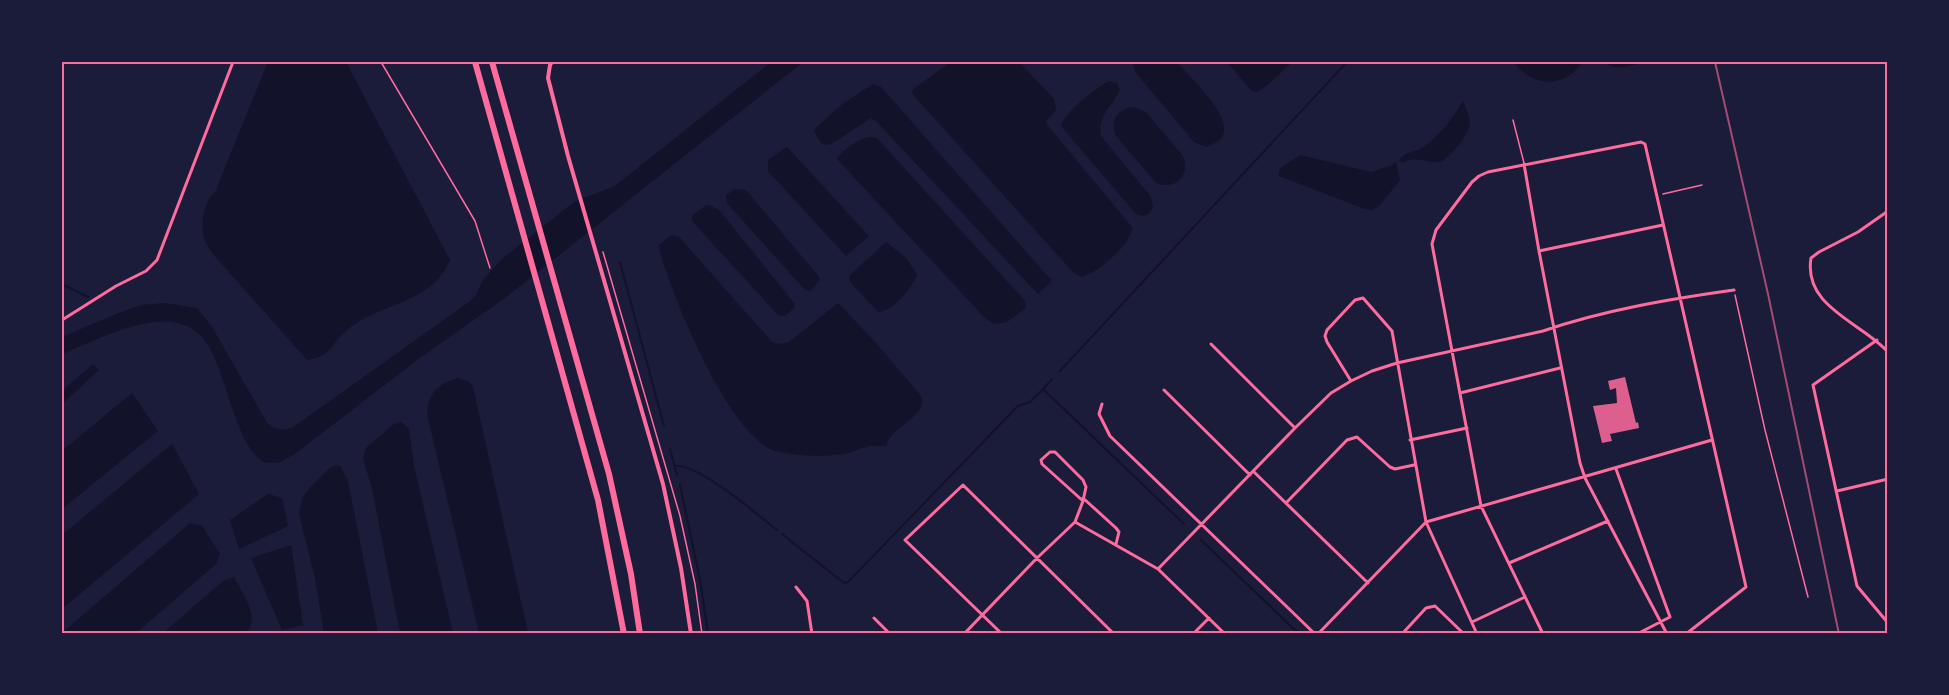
<svg xmlns="http://www.w3.org/2000/svg" width="1949" height="695" viewBox="0 0 1949 695" font-family="'Space Grotesk',sans-serif">
<rect width="100%" height="100%" fill="#1b1b3a"/>
<path fill="#12122b" d="M268,62h78l104,198c-20,46 -71,42 -104,71 -18,15 -12,24 -39,29l-95,-107c-3,-6 -8,-12 -9,-18 -2,-14 1,-34 12,-43z
M771,62h32l-298,236 -84,59 -125,96 -15,9 -15,1c-16,-8 -24,-28 -30,-45 -9,-22 -17,-58 -31,-77 -31,-44 -105,-2 -143,13v-17l59,-25 21,-7 23,-2 32,5 15,19 55,96c9,6 14,8 25,5l177,-126 7,-7 7,-15 19,-21 72,-57 41,-16z
M951,62h68l35,37 2,11 -10,11 2,5 84,101c1,16 -36,47 -50,50l-9,-5 -159,-176 -2,-5 4,-4z
M1132,62h45c12,14 47,47 47,66 1,5 -2,9 -5,13l-13,6 -12,-5 -58,-69z
M1227,62h65l-23,22 -12,8 -6,-2z
M1604,62h41c-12,3 -31,10 -41,0z
M1515,63v-1h67c-16,26 -50,26 -67,1z
M1109,81l8,2 3,7c-8,16 -23,27 -19,46l50,61 2,9c-3,9 -8,12 -17,8l-75,-88c3,-14 36,-38 48,-45z
M873,84l8,3 171,194 -14,13 -161,-172 -6,-4 -38,25 -6,2 -6,-2 -7,-12 2,-3 25,-23z
M1463,101c2,6 7,15 7,22 0,10 -21,37 -31,39 -13,2 -23,-8 -36,1l-4,-3c7,-10 17,-7 26,-14 16,-12 28,-28 38,-45z
M1134,107l12,5 37,44c8,19 -8,35 -27,27l-40,-47c-7,-15 2,-28 18,-29z
M870,137l7,1 148,163 1,7 -19,14 -13,2 -9,-6 -148,-159c5,-8 22,-21 33,-22z
M787,147l82,89 -23,20 -78,-85v-11z
M1300,155l71,17 19,-6 6,-4 4,18 -21,26 -7,4 -7,-1 -86,-33v-5l3,-4z
M735,189l11,1 74,88 -1,3 -8,10 -6,-1 -78,-87 -1,-8z
M710,205l10,6 74,92 1,4 -10,9h-6l-87,-95v-5l13,-10z
M671,235l8,2 94,106 8,1 8,-2 49,-39 38,40 45,53c9,20 -33,31 -34,50 -6,1 -12,-1 -18,0 -9,2 -17,7 -26,8 -21,3 -44,2 -64,-2 -48,-9 -106,-155 -119,-200l-1,-7z
M886,242l20,16 11,16 -1,4c-8,13 -21,32 -38,34l-29,-31v-5z
M93,364l6,6 -37,34v-13z
M458,378l11,4 4,5 55,246h-49l-52,-219c2,-23 11,-30 31,-36z
M132,393l26,38 -96,78v-58z
M401,422l8,7 5,37 39,167h-53l-28,-145 -9,-29 3,-11 28,-24z
M172,444l27,50 -137,115v-74z
M337,465l4,2 7,14 30,152h-54l-9,-55 -16,-64 3,-15 8,-12 20,-19z
M268,494l14,4 6,28 -49,23 -9,-29z
M190,523l12,3 18,28 -4,10 -80,69h-74z
M291,545l12,80 -21,5 -31,-72z
M234,577c8,16 28,42 11,56h-82l60,-52z"/>
<g fill="none" stroke-linecap="round" stroke-linejoin="round">
<path stroke="#12122b" stroke-width="2" d="M620,262l44,164
M62,284l26,13
M1060,371l287,-309
M1052,379l-9,10 141,135
M670,449l7,26
M675,466c23,-3 83,49 102,64
M680,485l20,95 8,54
M782,534l62,49 4,-1 170,-176 12,-4 13,-13
M1201,540l97,93"/>
</g>
<path fill="#dd5f8e" d="M1625,377l11,46 2,-1 1,6 -29,6 2,7 -10,2 -9,-37 24,-3 -1,-15 -6,2 -2,-9z"/>
<g fill="none" stroke-linecap="round" stroke-linejoin="round">
<path stroke="#ff6b9d" stroke-width="1.5" d="M1663,194l39,-9
M603,252l77,264 15,68 7,50
M1735,295l30,135 43,167"/>
<path stroke="#ff6b9d" stroke-width="1.5" d="M381,62l94,159 15,47
M1513,120l11,43"/>
<path stroke="#ff6b9d" stroke-width="3" d="M1524,164l15,87 41,212 5,15 82,156
M1888,211l-30,21 -39,20 -8,6c-8,49 50,64 77,94
M1539,251l124,-26
M62,320l54,-34 30,-15 11,-11 76,-198
M1877,340l-64,45 44,201 31,37
M1211,344l84,84
M1351,381l-24,-39 -2,-6 2,-6 28,-30 8,-2 29,33 34,191 51,112
M1164,390l86,85
M1460,393l100,-25
M1102,404l-3,10 11,22 205,198
M1410,440l57,-12
M1616,469l54,148 -33,17
M1254,472l114,111
M1837,491l51,-12
M1083,498l33,30 3,4 -3,12
M1286,503l61,-63 10,-3 33,30 5,2 19,-4
M1075,522l83,47 67,65
M1509,563l99,-42
M1158,569l137,-141 36,-35 20,-12 21,-10 25,-8 146,-32c61,-21 127,-32 191,-41
M796,587l11,14 5,33
M874,618l16,16
M1472,622l53,-25
M964,634l73,-76 38,-36 8,-21 -41,-37 -1,-4 9,-8h5l28,28 3,7 -3,14
M1002,634l-97,-94 58,-55 151,149
M1193,634l16,-16
M1318,634l108,-112 286,-82
M1402,634l24,-26 9,-2 29,28
M1543,634l-62,-128 -49,-262 4,-14 36,-48 7,-6 9,-4 153,-30 4,2 101,443 -60,47"/>
<path stroke="#ff6b9d" stroke-width="4" d="M552,62l-2,3 -2,13 20,78 95,328 18,84 10,66"/>
<path stroke="#ff6b9d" stroke-width="6" d="M475,62l123,438 26,134
M492,62l117,412 22,100 9,60"/>
<path stroke="#a44b75" stroke-width="2" d="M1715,62l53,232 71,340"/>
</g>
<rect width="1949" height="695" fill="none" stroke="#1b1b3a" stroke-width="126"/>
<rect x="63" y="63" width="1823" height="569" fill="none" stroke="#ff6b9d" stroke-width="2"/>
</svg>
